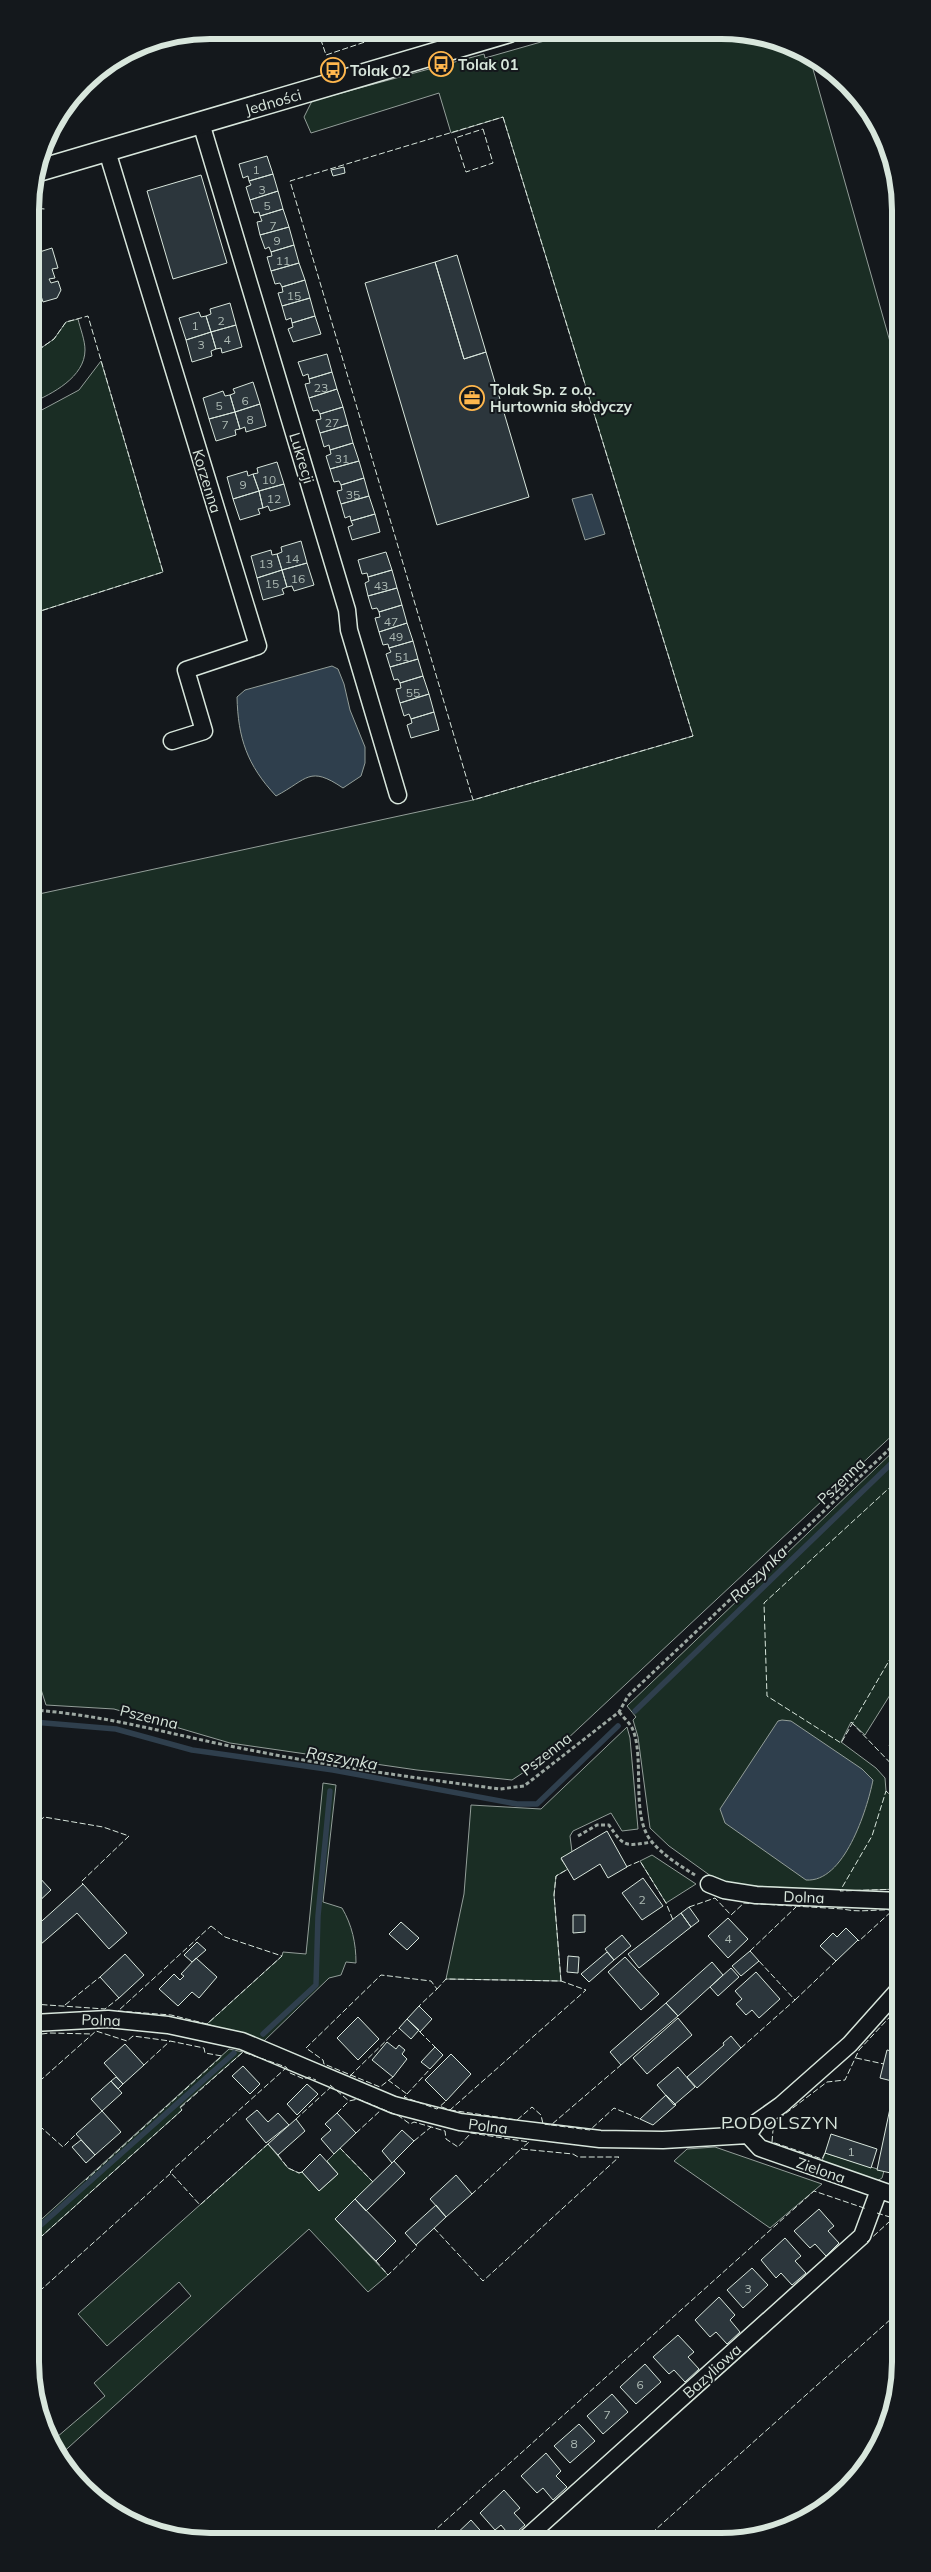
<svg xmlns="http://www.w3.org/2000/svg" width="931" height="2572" viewBox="0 0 931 2572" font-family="Mulish,sans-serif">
<rect width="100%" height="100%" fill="#14181c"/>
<path fill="#1a2d24" stroke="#939e99" d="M576,32l181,2 44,15 8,6 89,315 1,1059 -349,326 -38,25 -95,-10 -187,-27 -116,-34 -68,-4 -14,-44 -1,-769 8,2 434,-94 220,-64 -190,-619 -52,16 -12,-40 -128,40 -7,-16 8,-16 172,-47 1,4z
M78,319c2,9 7,21 7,31 0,27 -33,44 -54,53v-48l23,-16 12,-17z
M101,361l62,211 -132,42v-106l10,-44 -3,-17v-35l41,-22z
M899,1446l1,233 -35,56 -14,-13 -10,20 35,26 9,10 1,13 14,13v85l-60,2 -118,-7 -53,-38 -19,-18 -12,-91 -5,-17 3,-3 -9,-11z
M627,1727l3,11 8,91 -16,2 -11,-18 -38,18 -3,5 2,16 -11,7 7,10 -12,7 -2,19 7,86 -115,-2 18,-85 7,-89 70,4z
M323,1783l13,2 -13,117 19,6c10,17 14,35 14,55l-10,-1 -5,13 -12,3 -66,64 -56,-18 75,-68 1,-4 23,2z
M652,1855l44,29 -30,19 -26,-42z
M229,2049l14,3 -63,55 2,3 -149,134v-17z
M268,2144l20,24 11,5 3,-1 17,19 19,-17 -11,-13 13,-13 33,34 -38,37 53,56 -20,17 -59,-63 -251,228 -8,-14 55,-47 -11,-13 97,-87 -12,-14 -72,64 -29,-32z
M715,2147l107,37 -52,44 -96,-67 13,-12z
M825,2153l59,18 -2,7 -5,3 -55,-20z"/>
<path fill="#2f3f4d" stroke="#939e99" d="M592,494l13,40 -20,6 -13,-41z
M332,666l6,3 6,15 6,26 15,37v16l-4,13 -18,12c-34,-23 -35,-9 -67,8 -29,-31 -38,-58 -39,-99l8,-7z
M782,1720l9,1 71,48 11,11c-6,30 -29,103 -67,100l-81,-57 -5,-14 58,-88z"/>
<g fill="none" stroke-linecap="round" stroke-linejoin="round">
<path stroke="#2f3f4d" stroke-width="5.5" d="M635,1711l264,-255
M33,1722l83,7 76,21 141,20 184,34h20l81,-78
M263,2034l53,-49 2,-69 12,-125
M33,2232l201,-179"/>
</g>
<path fill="#2c363c" stroke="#d8e6dc" d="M267,156l6,18 -24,7 -1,-5 -5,2 -4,-14z
M344,167l1,6 -12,3 -2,-6z
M273,174l5,17 -28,9 -4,-13 5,-2 -2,-4z
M201,175l26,88 -54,16 -26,-88z
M278,191l5,18 -23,7 -1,-4 -5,1 -4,-13z
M283,209l6,18 -29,8 -3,-13 5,-1 -2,-5z
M289,227l5,18 -23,7 -2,-5 -4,2 -5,-14z
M294,245l5,18 -28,8 -4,-14 5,-1 -1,-4z
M52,248l6,20 -6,1 3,9 -6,1 2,4 7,-2 3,9 -4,8 -14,4 -13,-40v-7z
M457,255l29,97 -22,7 -29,-97z
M435,262l29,97 22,-7 43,145 -92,28 -72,-242z
M299,263l6,17 -23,7 -2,-4 -5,1 -4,-13z
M305,280l5,18 -28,8 -4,-13 5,-1 -1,-5z
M310,298l5,18 -23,7 -1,-5 -5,2 -4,-14z
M230,303l6,22 -25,7 -5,-16 5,-2 -1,-5z
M199,312l2,5 5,-1 5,16 -25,8 -7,-22z
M315,316l6,18 -28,8 -5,-13 5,-2 -1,-4z
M236,325l6,22 -20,6 -1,-5 -5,1 -5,-17z
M211,332l5,17 -5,2 1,5 -20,6 -6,-22z
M327,354l5,18 -23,7 -1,-5 -5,2 -5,-14z
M332,372l5,17 -28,9 -4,-14 5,-1 -1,-4z
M253,382l7,22 -25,8 -5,-17 5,-2 -2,-4z
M337,389l6,18 -23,7 -2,-4 -5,1 -4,-13z
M223,391l2,5 5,-1 5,17 -26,7 -6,-21z
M260,404l6,22 -20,6 -1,-5 -5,2 -5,-17z
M343,407l5,18 -28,8 -4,-13 5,-1 -1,-5z
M235,412l5,17 -5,1 1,5 -20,6 -7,-22z
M348,425l5,18 -23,7 -1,-5 -5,2 -4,-14z
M353,443l6,18 -29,8 -4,-13 5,-2 -1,-4z
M359,461l5,17 -23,7 -2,-4 -5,1 -4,-13z
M277,462l7,22 -25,7 -6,-17 5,-1 -1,-5z
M31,467l8,2 -7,34h-1z
M247,471l1,5 5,-2 6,17 -26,8 -6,-22z
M364,478l5,18 -28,8 -4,-13 5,-1 -1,-5z
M284,484l6,21 -20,6 -2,-5 -5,2 -4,-17z
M259,491l4,17 -5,1 2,5 -20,6 -7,-21z
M369,496l6,18 -24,7 -1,-5 -5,2 -4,-14z
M375,514l5,18 -28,8 -4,-13 5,-2 -2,-4z
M301,541l6,22 -25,7 -5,-16 5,-2 -1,-5z
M271,550l1,5 5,-1 5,16 -25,8 -6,-22z
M386,552l6,18 -24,7 -1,-4 -5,1 -4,-14z
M307,563l7,22 -20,6 -2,-5 -5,1 -5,-17z
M282,570l5,17 -5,2 2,5 -21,6 -6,-22z
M392,570l5,18 -29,8 -3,-13 4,-2 -1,-4z
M397,588l5,17 -23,7 -2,-4 -5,1 -4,-13z
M402,605l5,18 -28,9 -4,-14 5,-1 -1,-5z
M407,623l6,18 -24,7 -1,-4 -5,1 -4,-13z
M413,641l5,18 -28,8 -4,-13 5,-2 -2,-4z
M418,659l5,17 -23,7 -2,-4 -4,1 -4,-13z
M423,676l6,18 -29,9 -4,-14 5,-1 -1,-5z
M429,694l5,18 -23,7 -2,-5 -5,2 -4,-13z
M434,712l5,18 -28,8 -4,-13 5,-2 -1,-4z
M900,1729v28l-3,-1 1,-4 -9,-6z
M607,1831l20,36 -19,11 -8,-14 -26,16 -13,-22z
M33,1874l4,1 14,15 -18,17z
M643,1878l20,28 -21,14 -20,-27z
M83,1884l44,49 -18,16 -32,-36 -44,38v-22z
M689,1907l10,14 -8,6 -10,-14z
M681,1913l10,14 -52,41 -11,-14z
M573,1915h12v17l-12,1z
M728,1918l20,21 -20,19 -20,-22z
M401,1922l18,16 -12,12 -18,-16z
M846,1928l12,12 -22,21 -16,-15 13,-13 4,4z
M622,1935l9,11 -17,14 -9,-11z
M197,1942l9,8 -14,12 -8,-7z
M750,1951l9,10 -18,15 -9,-10z
M607,1952l7,8 -25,22 -8,-8z
M125,1954l19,21 -25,23 -19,-21z
M568,1956l11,1 -1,16 -11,-1z
M625,1957l34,37 -18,16 -33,-38z
M196,1958l21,19 -18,21 -7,-6 -14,14 -19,-17 15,-15 6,6 4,-4 -3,-2z
M712,1962l11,13 -45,41 -12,-13z
M731,1968l8,9 -21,19 -8,-9z
M756,1972l24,27 -21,19 -7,-8 -6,5 -10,-11 6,-5 -7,-8z
M666,2003l12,13 -57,49 -11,-13z
M419,2006l13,13 -12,13 -13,-13z
M358,2017l21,22 -21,21 -21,-22z
M678,2018l14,17 -45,39 -14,-16z
M407,2019l12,11 -8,9 -12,-11z
M731,2036l10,12 -44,40 -10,-11 37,-32 -1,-2z
M387,2042l9,7 3,-4 6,5 -3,4 5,5 -14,18 -21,-17z
M125,2044l19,21 -21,19 -19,-21z
M435,2047l8,8 -13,14 -9,-7z
M887,2050l13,3v30l-20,-5z
M451,2054l20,20 -25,27 -21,-21z
M243,2066l17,18 -10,10 -18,-18z
M678,2067l17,20 -21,18 -17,-20z
M116,2077l7,7 -5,5 -7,-8z
M111,2081l11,12 -20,18 -11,-12z
M896,2082l4,1v18l-8,-2z
M307,2084l11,10 -21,21 -10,-11z
M666,2095l10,10 -23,20 -13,-6z
M892,2099l8,2v74l-23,-5z
M257,2110l11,12 10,-9 11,12 -23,18 -20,-24z
M102,2111l19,21 -26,23 -19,-21z
M337,2113l19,20 -22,21 -13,-15 10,-9 -6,-6z
M296,2119l9,12 -27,24 -10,-11z
M402,2130l12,11 -22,22 -10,-12z
M831,2134l46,15 -6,19 -46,-15z
M81,2140l14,15 -9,8 -14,-16z
M320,2154l18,20 -19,17 -17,-19z
M394,2161l11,12 -39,38 -11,-12z
M456,2175l16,19 -26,23 -16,-18z
M355,2199l41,42 -20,20 -41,-42z
M436,2205l10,12 -30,28 -11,-12z
M819,2209l15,17 -6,5 11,12 -13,13 -11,-12 -5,4 -16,-17z
M785,2238l16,18 -6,5 11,12 -14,12 -11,-12 -5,5 -15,-18z
M752,2268l16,17 -25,23 -16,-18z
M719,2297l16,18 -5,5 10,12 -13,12 -11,-12 -6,5 -15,-17z
M678,2335l16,17 -6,5 11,12 -14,13 -11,-12 -5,4 -16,-17z
M645,2364l16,18 -25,22 -16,-17z
M612,2394l16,18 -25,22 -16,-18z
M579,2424l16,17 -25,22 -16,-17z
M546,2453l15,18 -5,5 11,11 -14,13 -10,-12 -6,5 -16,-17z
M504,2490l16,18 -6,5 11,12 -14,12 -10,-12 -6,5 -15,-17z
M471,2520l16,18 -36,1z"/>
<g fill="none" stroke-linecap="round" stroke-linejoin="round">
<defs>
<path id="minor" d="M201,123l146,487 2,20 49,165
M107,151l151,495 -72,24 18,61 -32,10
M709,1884l15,6 32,5 144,6
M33,2023l75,-4 60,6 74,16 152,64 66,17 140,17 63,1 85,-5
M748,2135l9,-13 24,-17 69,-61 50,-56
M748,2135l12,13 140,49
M525,2539l337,-303 17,-46"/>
<path id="tertiary" d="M37,171l471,-139"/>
</defs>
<use href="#minor" stroke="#d8e6dc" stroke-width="19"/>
<use href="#tertiary" stroke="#d8e6dc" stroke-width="24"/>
<path stroke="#9da8a2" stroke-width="3" stroke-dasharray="4 2.5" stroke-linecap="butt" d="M33,1710c74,5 139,25 212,39 84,17 170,29 255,40l24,-3 95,-74 9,-16 271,-256
M619,1712c4,5 12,12 14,18 12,30 -3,87 19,112 11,13 28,24 43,33
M578,1836l19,-11h12c15,23 17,21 43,17"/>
<use href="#minor" stroke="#14181c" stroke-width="16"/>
<use href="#tertiary" stroke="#14181c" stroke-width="21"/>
<path stroke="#d8e6dc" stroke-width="1" stroke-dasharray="6 2.5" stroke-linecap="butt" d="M318,31l8,24 72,-24
M503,117l190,619 -220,64 -183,-619z
M483,129l10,34 -27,9 -11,-34z
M30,208l15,1
M31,355l23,-16 12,-17 22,-6 75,256 -132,42
M899,1479l-135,124 3,93 74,47 59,-101
M851,1722l49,51
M900,1804l-14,-13 -14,45 -32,55 60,-2
M33,1827l11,-10 59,10 26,9 -48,46 2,2
M626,1867l14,-6 26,42 7,17
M689,1907l26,-9 16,17 13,-12 99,6c16,4 33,0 50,1l-34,31 -1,-1
M211,1926l14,11 57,19 -75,68 -36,-9 -53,-4z
M750,1951l46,-44
M561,1981l-7,-86 2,-19 12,-7
M437,1989l9,-10 115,2 25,9 -136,120 -11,-4
M795,2000l41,-39
M33,2004l72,5 14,-11
M65,2005l35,-28
M420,2032l15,15
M33,2035l17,-2 42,1
M741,2048l54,-48 -36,-39
M856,2058l28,6
M144,2065l26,-24
M350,2076l49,-48
M393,2077l-13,10 -56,-23 -1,-4 -17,-12 75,-73 50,6 6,8 -18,17
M388,2080l19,14 -3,3 33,12 9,-8
M330,2085l19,16 9,-2 41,17 11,8 4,-2 31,9 1,8 12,8 13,-14 58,9 -8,7
M33,2087l63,-56 31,10 6,-5 37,5 34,7 1,5 17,3 -136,124
M407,2094l23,-25
M450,2110l67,10 15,-13 9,8 2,9 8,1 70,-60
M337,2113l12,-12
M296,2119l36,-33
M33,2120l30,27 13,-13
M551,2125l39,5 24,-22 26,11
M356,2133l25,-23
M414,2141l17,-14
M340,2148l33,34
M825,2153l-3,6 -50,-17 1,-12 4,-10 50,-38 18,-2 14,-30 41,-44
M278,2155l10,13 11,5 3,-1
M171,2173l-1,-1 116,-104
M900,2177v9
M877,2213l16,5
M434,2228l49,53 136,-124h-41l-5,-3 -52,-5 -49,45
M867,2242l33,-30
M33,2244l149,-134 -2,-2 63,-56 43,15 4,6 14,6 5,-2 7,3
M376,2261l12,14 29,-28 -1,-2
M33,2297l138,-124 29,32 68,-61
M425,2539l389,-348 53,18
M645,2539l256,-229"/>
</g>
<defs>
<symbol id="bus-ring" viewBox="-11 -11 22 22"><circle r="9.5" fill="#14181c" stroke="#ffb74d" stroke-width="1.5"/><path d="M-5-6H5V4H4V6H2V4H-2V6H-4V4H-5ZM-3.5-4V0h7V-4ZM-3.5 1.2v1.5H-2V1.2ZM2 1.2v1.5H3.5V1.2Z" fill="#ffb74d"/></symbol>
<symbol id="office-ring" viewBox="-11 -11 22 22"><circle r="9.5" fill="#14181c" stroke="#ffb74d" stroke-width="1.5"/><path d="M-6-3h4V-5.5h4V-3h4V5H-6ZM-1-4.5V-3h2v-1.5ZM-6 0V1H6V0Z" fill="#ffb74d"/></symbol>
</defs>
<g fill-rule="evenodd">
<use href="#bus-ring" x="427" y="50" width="28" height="28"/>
<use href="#bus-ring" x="319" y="56" width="28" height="28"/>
<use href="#office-ring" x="458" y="384" width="28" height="28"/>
</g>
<g text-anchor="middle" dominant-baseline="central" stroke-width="4" stroke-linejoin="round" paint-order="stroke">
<g font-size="12" fill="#adbab4">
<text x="256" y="169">1</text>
<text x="262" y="189">3</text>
<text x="267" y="205">5</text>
<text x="273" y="225">7</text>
<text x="277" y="240">9</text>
<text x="283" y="260">11</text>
<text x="294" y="295">15</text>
<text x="221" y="320">2</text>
<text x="195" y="325">1</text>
<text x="227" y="339">4</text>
<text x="201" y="344">3</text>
<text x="321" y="387">23</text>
<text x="245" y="400">6</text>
<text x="219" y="405">5</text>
<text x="250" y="419">8</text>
<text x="332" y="422">27</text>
<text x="225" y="424">7</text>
<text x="342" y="458">31</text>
<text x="269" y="479">10</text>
<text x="243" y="484">9</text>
<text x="353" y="494">35</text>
<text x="274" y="498">12</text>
<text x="292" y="558">14</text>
<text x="266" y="563">13</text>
<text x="298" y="578">16</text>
<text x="272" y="583">15</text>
<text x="381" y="585">43</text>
<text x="391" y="621">47</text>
<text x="396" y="636">49</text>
<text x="402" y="656">51</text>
<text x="413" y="692">55</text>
<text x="642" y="1899">2</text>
<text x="728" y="1938">4</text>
<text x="851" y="2151">1</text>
<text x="748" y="2288">3</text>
<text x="640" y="2384">6</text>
<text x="607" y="2414">7</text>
<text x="574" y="2443">8</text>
</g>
<g font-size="15" font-weight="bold" fill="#d8e6dc" stroke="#14181c" text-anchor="start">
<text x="458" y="64">Tolak 01</text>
<text x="350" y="70">Tolak 02</text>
<text x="490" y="389">Tolak Sp. z o.o.<tspan x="490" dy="17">Hurtownia słodyczy</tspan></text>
</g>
<g font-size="15" fill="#d8e6dc" stroke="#14181c">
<text transform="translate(273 102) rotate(-16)">Jedności</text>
<text transform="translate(302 458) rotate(73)">Lukrecji</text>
<text transform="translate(207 481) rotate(73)">Korzenna</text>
<text transform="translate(841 1481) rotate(-44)">Pszenna</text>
<text transform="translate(149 1717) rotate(14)">Pszenna</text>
<text transform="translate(546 1754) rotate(-38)">Pszenna</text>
<text transform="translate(804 1897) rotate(2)">Dolna</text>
<text transform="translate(101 2020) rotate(2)">Polna</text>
<text transform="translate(488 2126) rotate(7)">Polna</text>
<text transform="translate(821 2170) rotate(19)">Zielona</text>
<text transform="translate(712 2371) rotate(-42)">Bazyliowa</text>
</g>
<g font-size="16" font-style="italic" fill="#d8e6dc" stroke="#14181c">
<text transform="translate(758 1574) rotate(-44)">Raszynka</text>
<text transform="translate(342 1758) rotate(10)">Raszynka</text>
</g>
<g font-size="18" letter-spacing="1" fill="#d8e6dc" stroke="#14181c">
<text x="780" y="2122">PODOLSZYN</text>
</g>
</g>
<path d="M0 0H931V2572H0ZM210 39H721A171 171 0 0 1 892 210V2362A171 171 0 0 1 721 2533H210A171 171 0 0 1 39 2362V210A171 171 0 0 1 210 39Z" fill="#14181c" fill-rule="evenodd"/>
<path fill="none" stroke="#d8e6dc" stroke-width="6" d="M210 39H721A171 171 0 0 1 892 210V2362A171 171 0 0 1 721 2533H210A171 171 0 0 1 39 2362V210A171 171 0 0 1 210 39Z"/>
</svg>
